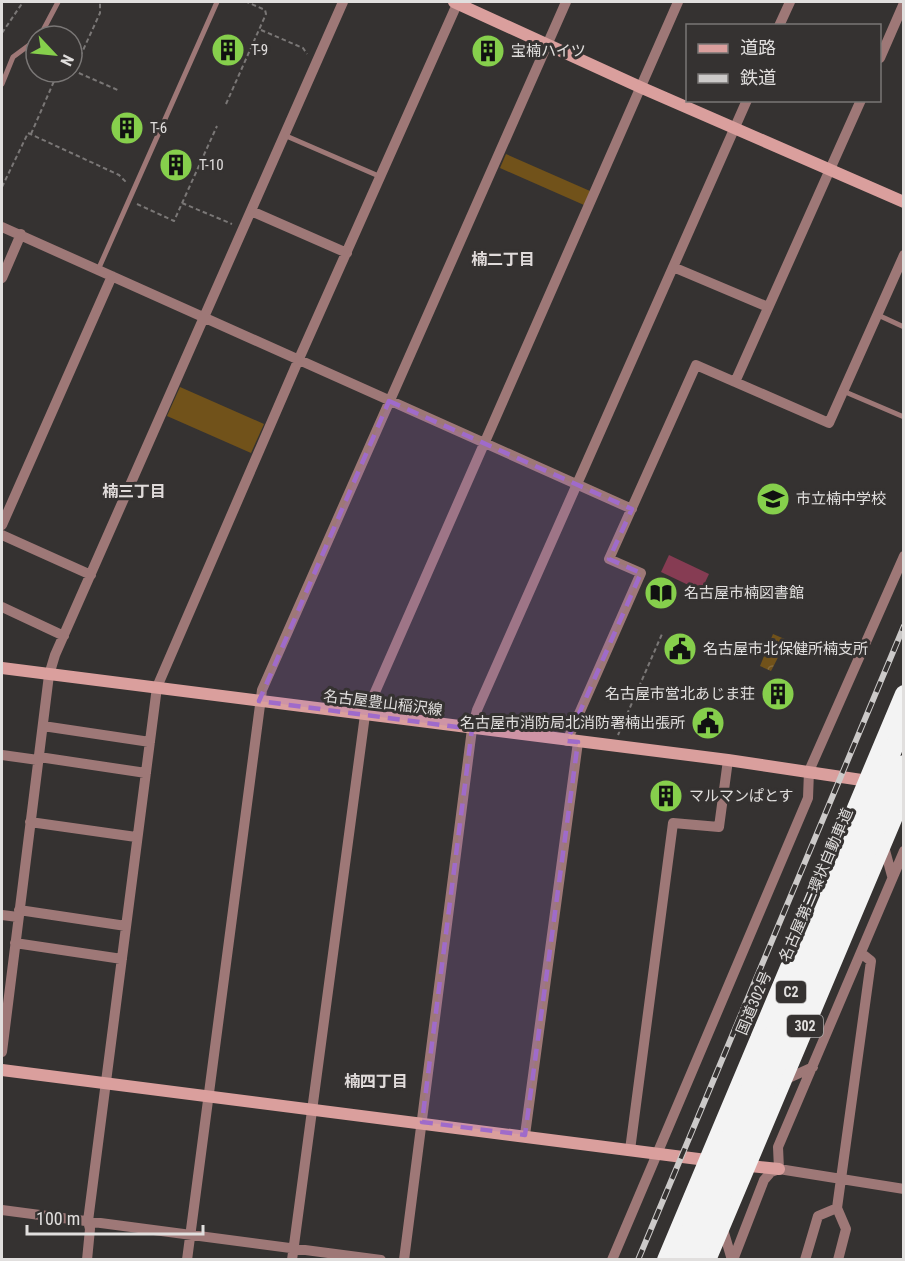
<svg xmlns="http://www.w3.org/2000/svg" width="905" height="1261" viewBox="0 0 905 1261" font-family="'Roboto Condensed','Noto Sans JP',sans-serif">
<defs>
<pattern id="park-crowns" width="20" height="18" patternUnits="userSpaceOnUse" patternTransform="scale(1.5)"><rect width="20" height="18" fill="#71521a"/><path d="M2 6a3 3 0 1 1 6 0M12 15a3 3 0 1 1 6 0" fill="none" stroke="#856a3b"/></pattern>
</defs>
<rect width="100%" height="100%" fill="#353231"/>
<path fill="#71521a" d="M506,154l84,37 -6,14 -84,-37z
M180,387l84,37 -13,29 -84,-37z"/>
<path fill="url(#park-crowns)" d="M773,634l14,6 -16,31 -11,-5z"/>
<path fill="#863c53" d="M669,555l40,19 -8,17 -40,-19z"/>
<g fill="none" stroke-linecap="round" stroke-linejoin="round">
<path stroke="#7a7776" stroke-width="2" stroke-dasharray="4.5 3" stroke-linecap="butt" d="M261,30l42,18 4,6
M2,33l21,-31
M72,70l48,21
M74,70l26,-57v-11
M226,104l40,-90 -1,-4 -18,-8
M31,134l27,-62
M2,187l26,-54 91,42 8,8
M182,203l50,21
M137,204l37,17 43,-95
M618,735l44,-101"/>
<path stroke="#9e7877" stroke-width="5" d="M40,36l18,-34
M2,84l11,-27 23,-17
M284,135l97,42
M98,270l119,-268
M878,315l26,12
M843,391l61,26"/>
<path stroke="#9e7877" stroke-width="10" d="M779,26l11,-24
M880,58l24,-55
M251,211l96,42
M2,227l630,282
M673,267l95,40
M2,278l19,-44
M735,382l126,-282
M2,525l110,-249
M2,535l89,40
M2,607l62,29
M43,726l107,16
M567,741l74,-168 -32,-14 87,-194 133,58 75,-168
M2,755l36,5
M39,757l107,16
M30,822l106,15
M883,843l9,33
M19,910l107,16
M2,915l16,2
M15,943l107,16
M2,1052l47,-377 6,-20 288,-653
M782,1081l31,-14
M525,1135l53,-393
M630,1150l43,-327 46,4 9,-67
M779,1169l-1,-22 126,-296
M2,1210l379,50
M722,1226l10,34
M87,1260l3,-31 -2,-8 69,-534 141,-326 160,-359
M187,1260l75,-570 304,-688
M292,1260l73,-545 313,-713
M404,1260l68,-531 5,-19 270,-610
M612,1260l196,-462 1,-27 95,-215
M733,1260l31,-80 7,-8 8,-3 125,20
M805,1260l13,-44 19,-8
M838,1260l8,-31 -9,-21 34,-247 -10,-8"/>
<path stroke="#da9f9d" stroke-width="12" d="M454,2l186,85 264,115
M2,668l726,92 147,22
M2,1070l712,91
M741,1165l38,4"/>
<path stroke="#f3f3f3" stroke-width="18" d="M666,1260l238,-566
M707,1260l197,-467"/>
<defs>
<path id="rail" d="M638,1260l266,-634"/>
</defs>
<use href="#rail" stroke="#cccac9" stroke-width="6"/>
<use href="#rail" stroke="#353231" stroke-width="4" stroke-dasharray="11" stroke-linecap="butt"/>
<path stroke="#f3f3f3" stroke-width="18" d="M678,1260l226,-536
M695,1260l209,-496"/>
</g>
<path fill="#9f6bca" fill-opacity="0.2" stroke="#9f6bca" stroke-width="4.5" stroke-dasharray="12 8" stroke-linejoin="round" d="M389,401l243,108 -23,50 32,14 -74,168 11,1 -53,393 -103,-13 50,-393 -213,-28z"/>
<defs>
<symbol id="building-disc" viewBox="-11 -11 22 22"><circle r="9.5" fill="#86cf4c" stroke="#353231"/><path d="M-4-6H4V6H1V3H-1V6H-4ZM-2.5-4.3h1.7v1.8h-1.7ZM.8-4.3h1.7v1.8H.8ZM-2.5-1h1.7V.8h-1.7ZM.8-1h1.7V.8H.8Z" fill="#111"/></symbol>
<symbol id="school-disc" viewBox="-11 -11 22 22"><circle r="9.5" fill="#86cf4c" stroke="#353231"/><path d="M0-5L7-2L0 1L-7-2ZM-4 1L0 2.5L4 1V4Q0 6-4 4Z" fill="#111"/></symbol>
<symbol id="library-disc" viewBox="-11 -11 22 22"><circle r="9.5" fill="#86cf4c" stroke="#353231"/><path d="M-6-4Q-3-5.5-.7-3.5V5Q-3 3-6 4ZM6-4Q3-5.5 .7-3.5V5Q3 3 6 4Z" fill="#111"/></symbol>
<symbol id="civic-disc" viewBox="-11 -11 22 22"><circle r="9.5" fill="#86cf4c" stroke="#353231"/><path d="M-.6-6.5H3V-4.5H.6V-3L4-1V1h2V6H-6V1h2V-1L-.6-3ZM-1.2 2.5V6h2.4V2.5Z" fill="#111"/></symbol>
</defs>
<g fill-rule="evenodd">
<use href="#building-disc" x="209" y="31" width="38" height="38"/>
<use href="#building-disc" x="469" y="32" width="38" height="38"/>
<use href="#building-disc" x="108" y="109" width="38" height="38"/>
<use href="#building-disc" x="157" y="146" width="38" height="38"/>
<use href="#school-disc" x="754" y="480" width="38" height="38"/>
<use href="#library-disc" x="642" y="574" width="38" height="38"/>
<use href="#civic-disc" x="661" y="630" width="38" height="38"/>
<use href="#building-disc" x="759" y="675" width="38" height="38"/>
<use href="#civic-disc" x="689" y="704" width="38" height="38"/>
<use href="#building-disc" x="647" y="777" width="38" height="38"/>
</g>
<g text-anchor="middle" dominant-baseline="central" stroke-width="6" stroke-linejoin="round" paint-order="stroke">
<g fill="#353231" stroke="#adabaa" stroke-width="1.5">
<rect x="776" y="981" width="30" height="22" rx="4.5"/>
<rect x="787" y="1015" width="36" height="22" rx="4.5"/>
</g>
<g font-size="14" font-weight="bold" fill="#e1dfde">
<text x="791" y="992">C2</text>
<text x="805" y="1026">302</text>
</g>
<g font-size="15" fill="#e1dfde" stroke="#353231" text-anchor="start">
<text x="251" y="50">T-9</text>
<text x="511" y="51">宝楠ハイツ</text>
<text x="150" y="128">T-6</text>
<text x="199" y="165">T-10</text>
<text x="796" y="499">市立楠中学校</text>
<text x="684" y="593">名古屋市楠図書館</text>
<text x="703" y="649">名古屋市北保健所楠支所</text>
<text x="755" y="694" text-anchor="end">名古屋市営北あじま荘</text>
<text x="685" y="723" text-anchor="end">名古屋市消防局北消防署楠出張所</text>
<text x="689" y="796">マルマンぱとす</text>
</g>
<g font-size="15" fill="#e1dfde" stroke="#353231">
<text transform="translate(383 703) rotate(7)">名古屋豊山稲沢線</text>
<text transform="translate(816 885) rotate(-67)">名古屋第二環状自動車道</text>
<text transform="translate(754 1003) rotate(-67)">国道302号</text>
</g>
<g font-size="16" font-weight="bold" fill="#e0dbda" stroke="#353231">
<text x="503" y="259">楠二丁目</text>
<text x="134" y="491">楠三丁目</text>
<text x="376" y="1081">楠四丁目</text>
</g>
</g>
<rect width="905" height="1261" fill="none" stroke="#e1dfde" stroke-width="6"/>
<rect x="686" y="24" width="195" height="78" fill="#353231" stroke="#7a7776" stroke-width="1.5"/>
<rect x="698" y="44" width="30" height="9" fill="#da9f9d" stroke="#7a7776" stroke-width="1.5"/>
<text x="740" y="54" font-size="18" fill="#e1dfde">道路</text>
<rect x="698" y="74" width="30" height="9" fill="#cccac9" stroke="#7a7776" stroke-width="1.5"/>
<text x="740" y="84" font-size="18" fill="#e1dfde">鉄道</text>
<g transform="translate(54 54) rotate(116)"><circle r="28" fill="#353231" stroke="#7a7776" stroke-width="1.5"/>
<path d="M0-4.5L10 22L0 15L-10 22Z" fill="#86cf4c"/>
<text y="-9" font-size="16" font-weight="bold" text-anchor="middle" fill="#e1dfde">N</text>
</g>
<path d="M27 1225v9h176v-9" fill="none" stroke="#e1dfde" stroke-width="3"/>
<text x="36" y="1225" font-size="18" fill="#e1dfde" stroke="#353231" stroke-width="4.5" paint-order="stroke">100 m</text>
</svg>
